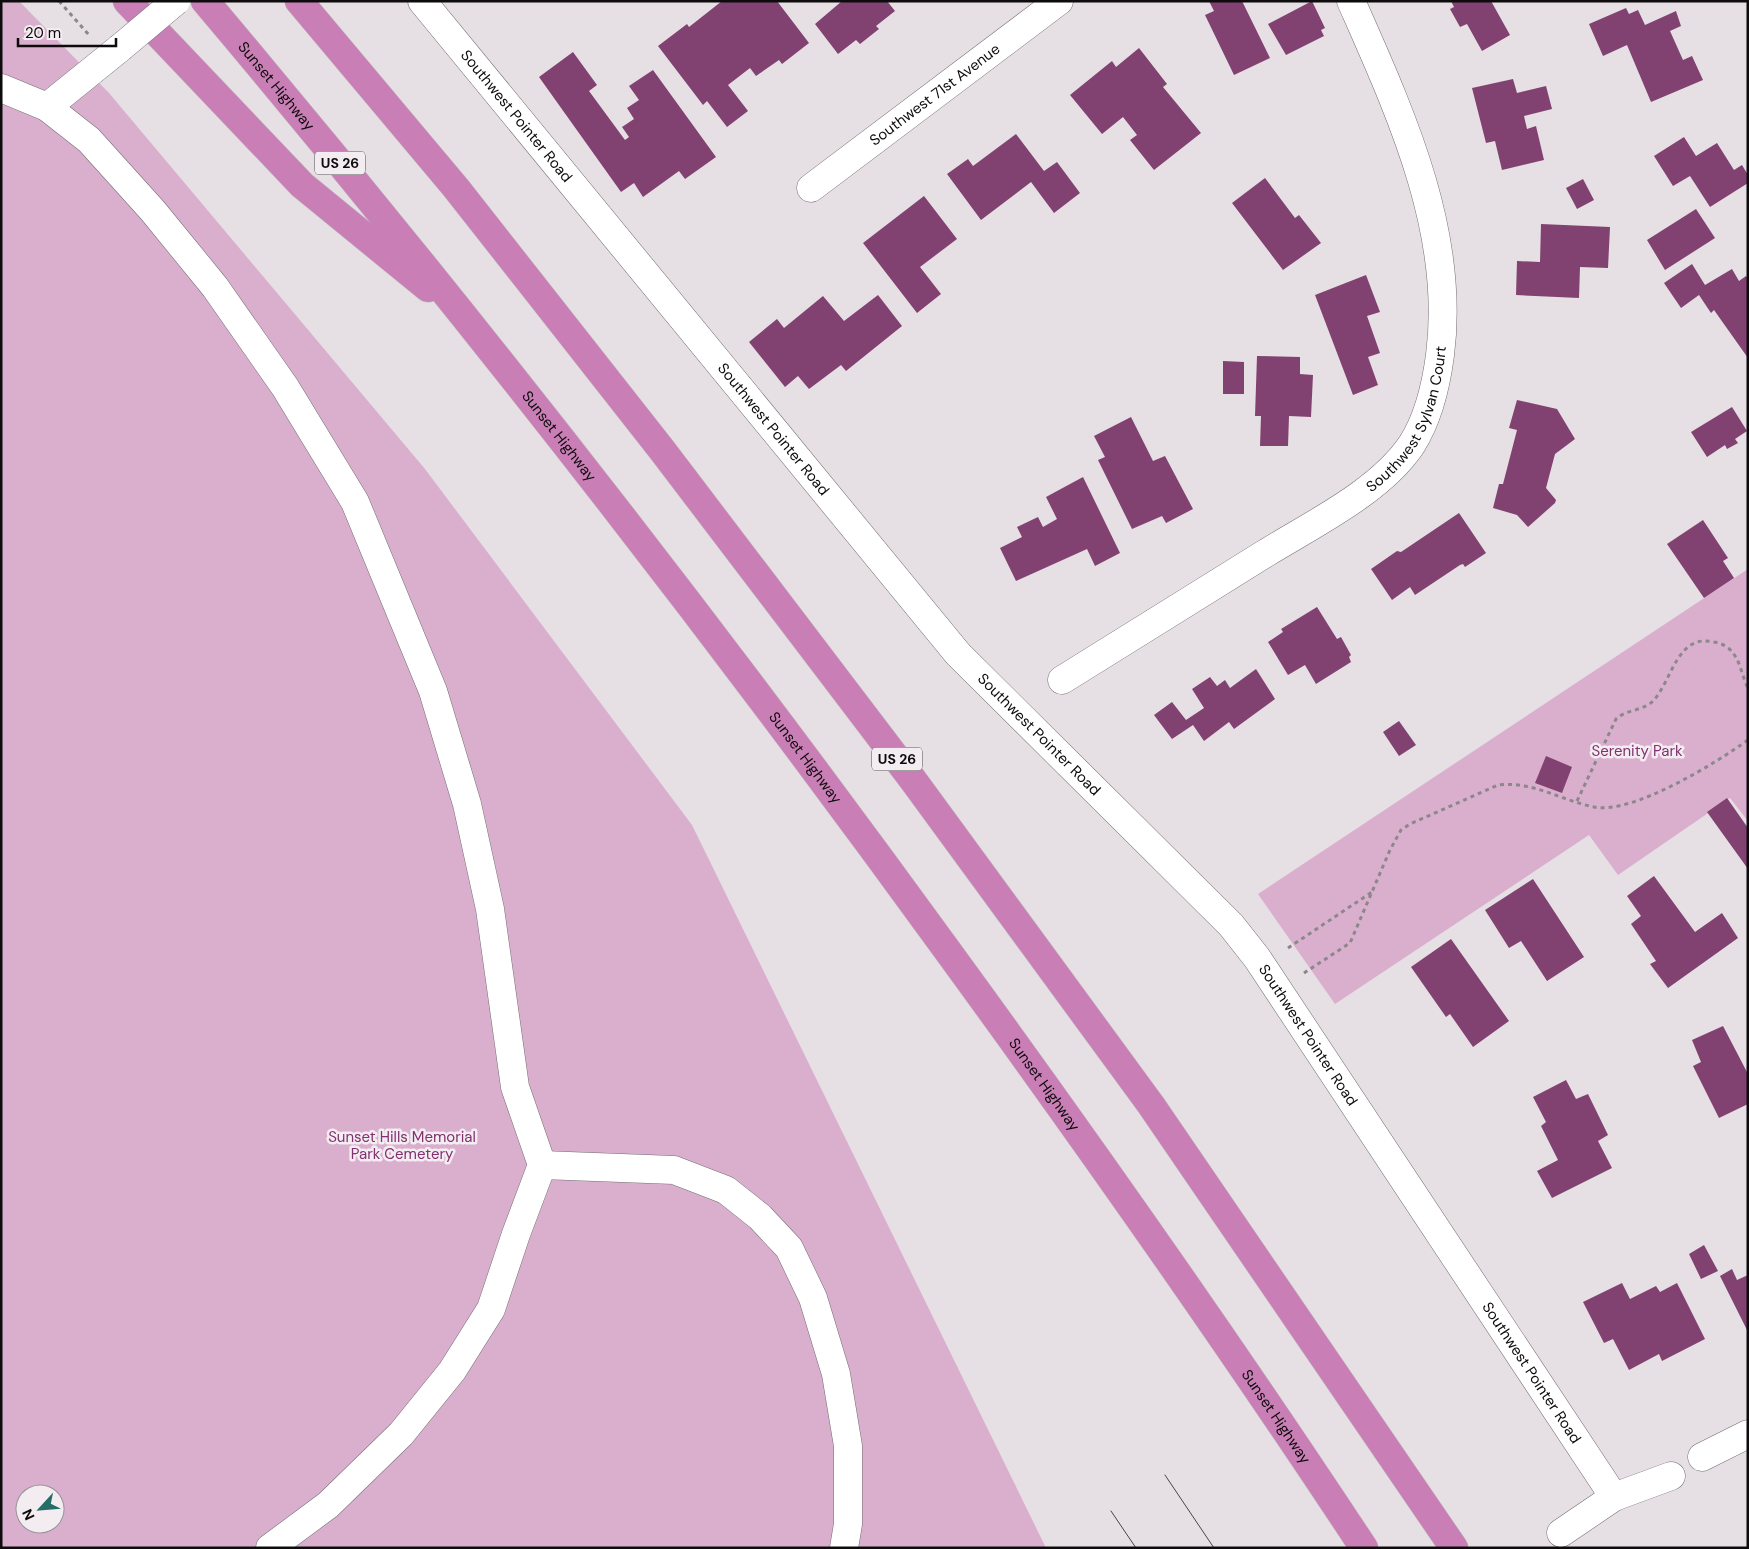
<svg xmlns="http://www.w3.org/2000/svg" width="1749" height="1549" viewBox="0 0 1749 1549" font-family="'DM Sans',sans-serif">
<rect width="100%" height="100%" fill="#e6dfe4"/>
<path fill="#daafce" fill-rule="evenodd" d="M1,1h18l90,92 316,376 267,356 354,723h-1045zM25,1494h30v30h-30z
M1748,569v252l-18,-23 -112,77 -29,-40 -254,169 -77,-110z"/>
<path fill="#814272" d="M722,1h55l32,42 -27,21 -3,-4 -23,16 -6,-8 -22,17 20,26 -21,16 -20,-26 -4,4 -45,-59 29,-22 2,3z
M842,1h45l8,10 -19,15 3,3 -19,15 -4,-4 -18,14 -23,-30z
M1209,1h33l28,57 -36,17 -29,-60 9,-4z
M1312,1l13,27 -4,2 3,6 -38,19 -18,-31z
M1451,1h40l19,34 -28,16 -15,-27 -7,3 -10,-18 4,-2z
M1626,8l3,6 9,-4 7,15 31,-14 5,15 -11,5 13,29 9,-4 11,24 -52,22 -24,-57 -24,11 -14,-32z
M1139,48l28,36 -4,3 38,46 -47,37 -24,-30 7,-5 -14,-18 -21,17 -32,-39 42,-34 4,6z
M573,52l24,33 -8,6 36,49 4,-3 -7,-10 12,-8 -7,-11 12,-8 -10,-14 24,-16 63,87 -31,22 -6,-8 -36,26 -9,-14 -13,9 -82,-115z
M1513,79l4,14 29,-7 6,23 -28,7 3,13 9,-3 8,34 -42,10 -7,-29 -9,2 -14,-55z
M1016,134l28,37 13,-9 23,31 -26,20 -23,-31 -50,38 -34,-46 21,-15 5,7z
M1684,137l12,19 21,-13 17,27 8,-5 6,10v8l-38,24 -20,-31 -17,10 -19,-30z
M1265,178l30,40 4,-3 22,28 -38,27 -51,-67z
M1583,179l11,21 -17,9 -11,-21z
M924,196l33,43 -37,28 21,27 -24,19 -54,-70z
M1696,209l19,29 -50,32 -18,-30z
M1541,224l69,3 -2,41 -28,-1 -1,31 -63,-3 1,-34 23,1z
M1692,264l13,21 27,-16 7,12 7,-5 2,3v79l-34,-48 -3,3 -12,-18 -18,13 -17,-25z
M1366,275l14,37 -13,4 13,37 -12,4 10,28 -25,10 -38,-100z
M878,295l24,31 -56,45 -5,-6 -32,24 -11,-13 -13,11 -36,-45 28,-23 7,9 39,-32 21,25z
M1257,356l43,1v17l13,1 -2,42 -22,-1 -1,30h-28l1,-30h-6z
M1223,361l21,1v32h-21z
M1517,400l40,9 18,30 -20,15 -9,34 10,12 -1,3 -27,24 -11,-12 -24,-7 6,-24h4l14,-54 -8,-2z
M1732,407l15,24 -12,8 3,4 -11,6 -2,-4 -18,12 -16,-25z
M1131,417l22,44 12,-5 28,53 -27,14 -4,-7 -30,13 -34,-69 7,-3 -11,-21z
M1083,477l37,76 -25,13 -8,-17 -71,32 -16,-33 22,-11 -5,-10 21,-10 5,10 14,-8 -11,-22z
M1459,513l27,40 -21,14 -2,-3 -3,1 -45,30 -5,-8 -18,13 -21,-31 26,-18 4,1z
M1703,520l25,38 -5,3 11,17 -30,20 -37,-54z
M1317,607l20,32 4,-2 10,18 -2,2 2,5 -35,22 -11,-19 -17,10 -20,-33 15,-10 -2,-3z
M1256,669l19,30 -41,30 -5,-7 -25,19 -11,-16 -21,14 -18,-24 18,-13 14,18 18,-12 -12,-19 18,-12 7,9 8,-6 5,8z
M1399,721l17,24 -17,11 -16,-24z
M1546,756l26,11 -10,26 -27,-10z
M1727,798l21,30v41l-41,-57z
M1654,876l41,56 27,-19 16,25 -70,50 -18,-24 6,-3 -25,-37 10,-8 -14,-20z
M1533,879l51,78 -37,24 -26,-40 -12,7 -24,-38z
M1451,939l58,82 -36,26 -23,-33 -4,3 -35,-50z
M1723,1026l25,48v30l-29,14 -26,-52 8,-4 -9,-22z
M1566,1080l10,19 12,-5 20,41 -10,6 14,27 -60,30 -15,-27 21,-11 -17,-34 5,-4 -13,-25z
M1704,1245l14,26 -17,8 -12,-25z
M1732,1269l5,11 11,-5v57l-28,-56z
M1622,1283l8,16 26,-13 4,6 17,-9 28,56 -43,22 -3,-7 -30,16 -16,-31 -9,4 -21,-41z"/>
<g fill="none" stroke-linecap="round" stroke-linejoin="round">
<defs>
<g id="minor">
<path id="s1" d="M422,1l536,653 273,271 26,33 357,539"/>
<path d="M1,88l46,19 42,33 64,71 62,76 70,100 70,115 78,189 34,113 23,105 25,178 27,78 -26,69 -25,75 -39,62 -51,63 -73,71 -58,43"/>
<path d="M47,107l73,-59"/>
<path id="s2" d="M811,188l248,-187"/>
<path id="s3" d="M1062,680c68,-42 136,-85 204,-127 47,-29 115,-62 146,-109 17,-27 24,-58 28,-89 16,-123 -40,-243 -89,-354"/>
<path d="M542,1165l132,5 52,20 34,27 29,31 24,50 23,76 12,72v78l-4,24"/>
<path d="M1702,1457l46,-23"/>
<path d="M1561,1533l53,-36 57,-21"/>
</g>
<g id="highway">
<path d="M127,1l175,184 126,103"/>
<path id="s4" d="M205,1c259,307 506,624 742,949 143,196 283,395 417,598"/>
<path d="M299,1l157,187 206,262 251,330 238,325 303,443"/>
</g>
</defs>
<use href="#minor" stroke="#746e72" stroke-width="29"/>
<use href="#highway" stroke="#c0c0c0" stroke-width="29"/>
<path stroke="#8c878b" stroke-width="3" stroke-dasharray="4 4" stroke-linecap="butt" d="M59,1l30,34
M1577,801l39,-82c11,-10 27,-8 37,-18 19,-20 24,-68 61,-59 7,1 15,5 19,11 8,10 9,24 15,35
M1288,948l84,-56
M1304,973l46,-30 40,-93 11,-20 9,-6 88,-39c35,-4 62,15 96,22 38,8 122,-44 154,-67"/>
<use href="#minor" stroke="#fff" stroke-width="28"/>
<use href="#highway" stroke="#ca7eb6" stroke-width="28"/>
<path stroke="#484547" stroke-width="1" d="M1165,1475l49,73
M1111,1511l25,37"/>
<defs>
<path id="minor-bridge" d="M120,48l56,-47"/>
</defs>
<use href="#minor-bridge" stroke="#746e72" stroke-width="29" stroke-linecap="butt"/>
<use href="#minor-bridge" stroke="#fff" stroke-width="28"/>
</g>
<g text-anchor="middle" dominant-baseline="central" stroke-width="5" stroke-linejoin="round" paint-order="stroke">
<g fill="#f3edf1" stroke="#524f51" stroke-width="1">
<rect x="315" y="151.5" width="50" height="23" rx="4"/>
<rect x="872" y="747.5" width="50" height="23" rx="4"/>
</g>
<g font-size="14" font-weight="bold" fill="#0d0b0c">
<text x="340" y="163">US 26</text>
<text x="897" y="759">US 26</text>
</g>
<g font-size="15" fill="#0d0b0c" stroke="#f3edf1">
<text stroke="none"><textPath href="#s4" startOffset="111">Sunset Highway</textPath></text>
<text stroke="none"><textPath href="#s2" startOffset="155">Southwest 71st Avenue</textPath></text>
<text stroke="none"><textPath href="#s1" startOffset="149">Southwest Pointer Road</textPath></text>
<text stroke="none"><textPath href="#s3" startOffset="444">Southwest Sylvan Court</textPath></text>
<text stroke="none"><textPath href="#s1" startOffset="554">Southwest Pointer Road</textPath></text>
<text stroke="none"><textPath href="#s4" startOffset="561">Sunset Highway</textPath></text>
<text stroke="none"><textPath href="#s1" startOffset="959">Southwest Pointer Road</textPath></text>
<text stroke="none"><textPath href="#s4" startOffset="966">Sunset Highway</textPath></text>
<text stroke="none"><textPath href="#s1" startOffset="1364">Southwest Pointer Road</textPath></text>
<text stroke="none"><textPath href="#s4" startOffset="1371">Sunset Highway</textPath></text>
<text stroke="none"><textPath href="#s1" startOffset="1769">Southwest Pointer Road</textPath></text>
<text stroke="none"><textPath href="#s4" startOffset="1776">Sunset Highway</textPath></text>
</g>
<g font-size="15" fill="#833071" stroke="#f3edf1">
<text x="1637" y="751">Serenity Park</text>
<text x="402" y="1137">Sunset Hills Memorial<tspan x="402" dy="17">Park Cemetery</tspan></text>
</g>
</g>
<rect width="1749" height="1549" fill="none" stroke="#0d0b0c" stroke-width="5"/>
<g transform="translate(40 1509) rotate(244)"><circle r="24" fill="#f3edf1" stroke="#979395"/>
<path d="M0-4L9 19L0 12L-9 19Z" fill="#246e67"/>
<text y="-8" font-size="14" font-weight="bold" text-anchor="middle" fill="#0d0b0c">N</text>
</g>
<path d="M18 38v8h98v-8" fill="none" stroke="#0d0b0c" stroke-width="2.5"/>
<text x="25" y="38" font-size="15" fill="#0d0b0c" stroke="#f3edf1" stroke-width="4" paint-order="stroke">20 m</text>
</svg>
